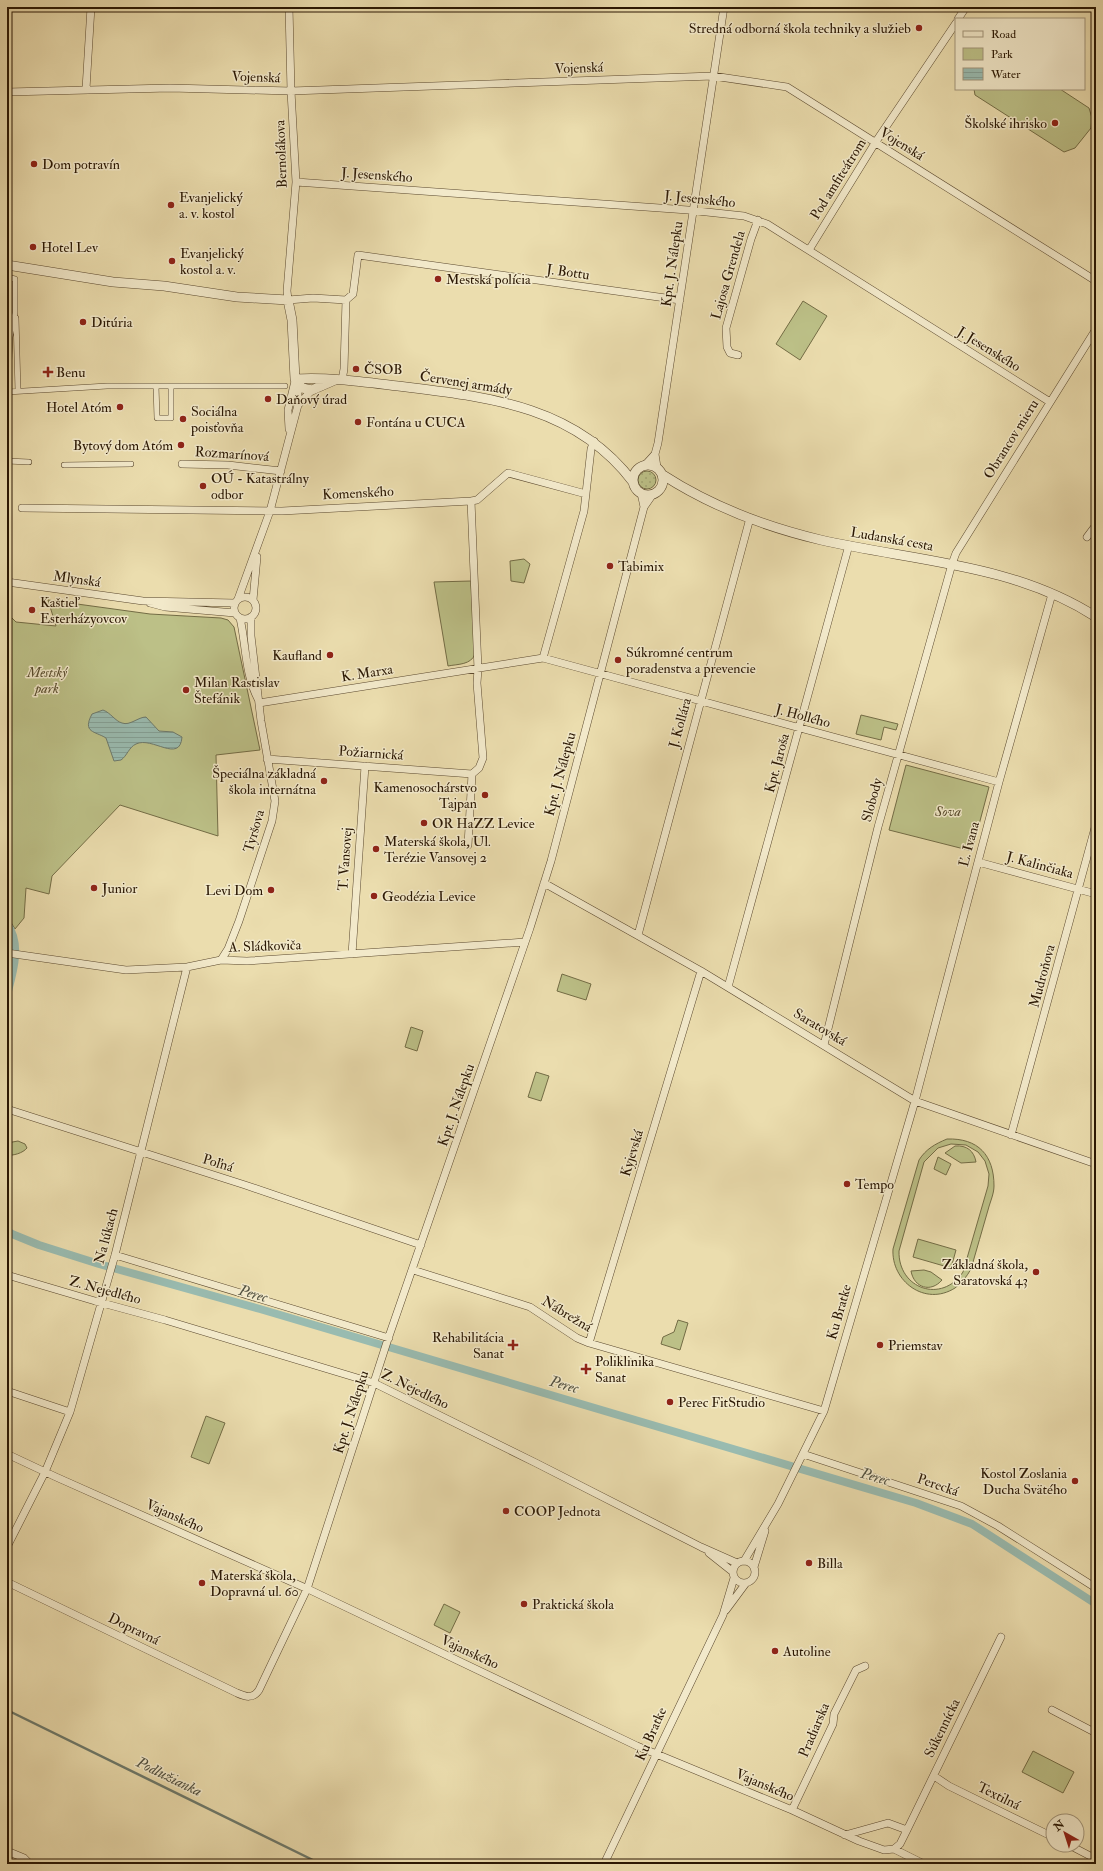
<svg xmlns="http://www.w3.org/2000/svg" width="1103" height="1871" viewBox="0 0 1103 1871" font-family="'IM FELL Double Pica',serif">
<defs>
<pattern id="grass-dots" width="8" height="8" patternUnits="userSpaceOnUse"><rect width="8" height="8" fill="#bcc087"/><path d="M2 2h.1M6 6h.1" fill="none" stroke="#a2a473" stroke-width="1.8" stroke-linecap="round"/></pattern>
<pattern id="water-rules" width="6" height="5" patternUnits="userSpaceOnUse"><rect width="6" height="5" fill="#99bbb0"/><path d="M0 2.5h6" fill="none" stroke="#84a096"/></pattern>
</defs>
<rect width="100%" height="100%" fill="#ebddae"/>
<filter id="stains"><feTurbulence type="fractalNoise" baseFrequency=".005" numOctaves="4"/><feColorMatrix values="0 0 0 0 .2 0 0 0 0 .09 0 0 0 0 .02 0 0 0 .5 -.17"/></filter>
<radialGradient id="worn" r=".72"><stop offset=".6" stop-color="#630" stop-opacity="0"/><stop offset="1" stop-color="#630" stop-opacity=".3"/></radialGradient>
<path fill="url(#grass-dots)" stroke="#736c45" d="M638 480a9 9 0 1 1 18 0a9 9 0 1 1-18 0Z"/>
<path fill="#bcc087" stroke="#736c45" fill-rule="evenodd" d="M974,89h86l29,19 3,10 -1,10 -16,20 -11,4 -89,-57z
M803,301l24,15 -27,44 -24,-16z
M524,559l6,5 -6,19 -13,-2 -1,-20z
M471,581l4,73c-4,11 -17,10 -27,12l-14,-84z
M48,600l102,14 71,4 7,2 6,7 26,123 -44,5 2,81 -98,-31 -68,71 -3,18 -23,-6 -2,30 -9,11 -8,-13v-303l9,9 40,4z
M861,715l37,9 -2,6 -12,-3 -3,13 -25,-6z
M906,765l83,22 -17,64 -83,-21z
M562,974l29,10 -5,16 -29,-9z
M411,1027l12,4 -6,20 -12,-4z
M536,1072l13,4 -8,25 -13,-4z
M947,1139c31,-1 47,16 47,47 0,8 -4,16 -6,24 -6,20 -11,39 -17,59 -4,7 -9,14 -16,19 -30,19 -64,-7 -62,-39l26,-89c7,-11 16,-16 28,-21zM951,1144l15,1 12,7 7,9 4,13 -1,12 -25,86c-21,32 -65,17 -64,-21l25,-89 14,-14z
M18,1141l7,3 2,4c-4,5 -14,8 -20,7v-12z
M955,1146c12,-1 19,5 21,16l-15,1 -16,-10z
M938,1157l13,7 -5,11 -12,-6z
M918,1239l38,11 -5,18 -38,-11z
M924,1270l7,2 11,8c-11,13 -28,8 -31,-9z
M678,1320l10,3 -8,27 -19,-6 2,-7 11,-5z
M206,1416l19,7 -16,41 -18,-7z
M444,1604l16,8 -10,21 -16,-8z
M1033,1751l41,21 -11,21 -41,-21z"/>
<path fill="url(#water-rules)" stroke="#6d796b" d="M103,710c8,3 12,11 19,13 8,3 16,-6 24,-6l13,14 14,1 9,5c-2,27 -30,-1 -46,7 -7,3 -9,12 -15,16l-7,1 -8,-23c-11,-7 -24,-5 -14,-24z"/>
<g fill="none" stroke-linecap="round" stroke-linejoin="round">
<path stroke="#6d796b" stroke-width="2.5" d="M7,1710l314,154"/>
<path stroke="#99bbb0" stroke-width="8" d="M7,924c15,20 6,48 0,71
M7,1231l5,3 27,11 60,19 161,45 656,194 56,21 124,80"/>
<defs>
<path id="pedestrian" d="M7,277l8,2v34l-5,24 -3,69
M16,318l2,73
M156,386l1,32h14v-32
M7,392l100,-6h178
M7,461l22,1
M64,465l67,-1"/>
<path id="minor" d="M289,7l2,84 5,91 -9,109 1,9 25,-2 33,2
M958,19l8,-12
M86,89l5,-82
M7,92l163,-4 121,3 422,-15 74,11 309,194
M296,182l392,28 56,6 23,8 283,178
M809,250l66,-107 81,-120
M738,355l-8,-2 -3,-6 -1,-19 25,-89 7,-19
M342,380l2,-11 2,-69 7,-6 5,-39 322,45
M298,405l14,-15
M289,429l-1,-19 7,-29
M182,464l46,1 53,6
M645,465l10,-11
M657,467l-2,-13 3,-11 66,-436
M641,493l3,14
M22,508l260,3 189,-10 6,-1 31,-27 78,21
M1087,537l9,-12
M7,582l136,19 92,2
M234 608a11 11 0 1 1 22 0a11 11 0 1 1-22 0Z
M238,599l32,-88 28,-106v-15l-2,-9
M253,600l4,-43
M150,603l15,4 70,6
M240,618c6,26 5,57 18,81
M543,658l41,-147 7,-62 3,-8
M259,703l284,-45 456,124
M267,759l205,15
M468,845l4,-71 7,-6 4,-10 -6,-75 1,-14 -7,-168
M978,862l118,32
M544,883l157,88 214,130 181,63
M638,935l112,-417
M7,953l119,17 61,-3 34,-7 26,1 278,-19
M352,954l13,-188
M221,960l7,-11 11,-28 33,-100 3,-20 -14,-80 -10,-85v-19
M728,987l121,-442
M824,1045l54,-218 74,-263 4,-11 140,-224
M7,1109l238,76 176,60
M1011,1135l85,-311
M115,1255l274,83
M413,1270l117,37 47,31 12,5 235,68
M7,1275l88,26 70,19 209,63 162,80 165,84 36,16
M589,1343l112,-372
M7,1391l63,21
M7,1454l49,23 254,113 327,156 155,64 67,31 25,9 10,-1 30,15
M803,1454l158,52 37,20 98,62
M7,1547l38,-75 25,-60 45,-157 72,-288
M709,1553l24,19
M733 1572a11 11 0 1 1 22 0a11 11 0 1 1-22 0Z
M744,1561l34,-57 46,-93 91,-310 84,-319 53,-188
M754,1567l11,-36
M7,1582l230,111c9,4 16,6 22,-3l48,-101 80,-247 143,-414 21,-67 93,-354 9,-13
M726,1610l20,-27
M1052,1710l44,23
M934,1776l15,10 104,51
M792,1810l41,-86 1,-10 22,-44 9,-4
M845,1835l43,-12 19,7
M1069,1845l27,14
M894,1849l6,-5 7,-14 94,-193
M7,1851l17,7 6,6
M604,1864l119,-249 11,-37
M1091,1864l5,-11"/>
<path id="tertiary" d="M7,265l106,17 51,4 73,11 51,3 4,20 3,59 7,9 10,2 23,-10
M295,379c35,-2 69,3 103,7 89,11 177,19 235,96
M633 480a15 15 0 1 1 30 0a15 15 0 1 1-30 0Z
M663,475c48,31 103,52 158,65 93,21 193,24 275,77"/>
</defs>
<use href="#pedestrian" stroke="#5a482e" stroke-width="6"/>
<use href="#minor" stroke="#5a482e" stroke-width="8"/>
<use href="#tertiary" stroke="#5a482e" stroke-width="10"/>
<use href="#pedestrian" stroke="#f2e9ca" stroke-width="5"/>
<use href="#minor" stroke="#f2e9ca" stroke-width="7"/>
<use href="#tertiary" stroke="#f2e9ca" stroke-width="9"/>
</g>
<g fill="#8f2418" stroke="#f2e9ca" stroke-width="1.5">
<circle cx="919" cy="28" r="4"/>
<circle cx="1055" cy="123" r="4"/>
<circle cx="34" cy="164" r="4"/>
<circle cx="171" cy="205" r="4"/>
<circle cx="33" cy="247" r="4"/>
<circle cx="172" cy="261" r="4"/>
<circle cx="438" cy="279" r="4"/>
<circle cx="83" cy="322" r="4"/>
<circle cx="356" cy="369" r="4"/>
<path d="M46 366h4v4h4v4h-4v4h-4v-4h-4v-4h4z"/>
<circle cx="268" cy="399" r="4"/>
<circle cx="120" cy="407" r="4"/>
<circle cx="183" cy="419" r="4"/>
<circle cx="358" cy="422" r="4"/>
<circle cx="181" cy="445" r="4"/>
<circle cx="203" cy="486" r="4"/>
<circle cx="610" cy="566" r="4"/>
<circle cx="32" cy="610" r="4"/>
<circle cx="330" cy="655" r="4"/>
<circle cx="618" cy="660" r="4"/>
<circle cx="186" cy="690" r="4"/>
<circle cx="324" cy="781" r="4"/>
<circle cx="485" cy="795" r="4"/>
<circle cx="424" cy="823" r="4"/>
<circle cx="376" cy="849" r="4"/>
<circle cx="94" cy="888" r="4"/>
<circle cx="271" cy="890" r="4"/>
<circle cx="374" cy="896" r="4"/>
<circle cx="847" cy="1184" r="4"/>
<circle cx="1036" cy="1272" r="4"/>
<path d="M511 1339h4v4h4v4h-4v4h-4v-4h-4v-4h4z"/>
<circle cx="880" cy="1345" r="4"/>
<path d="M584 1363h4v4h4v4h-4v4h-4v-4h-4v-4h4z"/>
<circle cx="670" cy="1402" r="4"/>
<circle cx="1075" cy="1481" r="4"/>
<circle cx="506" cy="1511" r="4"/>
<circle cx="809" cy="1563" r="4"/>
<circle cx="202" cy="1583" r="4"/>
<circle cx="524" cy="1604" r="4"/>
<circle cx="775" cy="1651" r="4"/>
</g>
<g text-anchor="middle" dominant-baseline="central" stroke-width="3" stroke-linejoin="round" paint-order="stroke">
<g font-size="14" fill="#2a1703" stroke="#f2e9ca" text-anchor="start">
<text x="911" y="28" text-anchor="end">Stredná odborná škola techniky a služieb</text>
<text x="1047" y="123" text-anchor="end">Školské ihrisko</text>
<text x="42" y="164">Dom potravín</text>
<text x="179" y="197">Evanjelický<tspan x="179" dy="16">a. v. kostol</tspan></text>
<text x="41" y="247">Hotel Lev</text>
<text x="180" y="253">Evanjelický<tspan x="180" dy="16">kostol a. v.</tspan></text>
<text x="446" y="279">Mestská polícia</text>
<text x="91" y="322">Ditúria</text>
<text x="364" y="369">ČSOB</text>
<text x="56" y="372">Benu</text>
<text x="276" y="399">Daňový úrad</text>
<text x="112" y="407" text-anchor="end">Hotel Atóm</text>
<text x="191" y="411">Sociálna<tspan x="191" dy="16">poisťovňa</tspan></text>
<text x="366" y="422">Fontána u CUCA</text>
<text x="173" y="445" text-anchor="end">Bytový dom Atóm</text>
<text x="211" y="478">OÚ - Katastrálny<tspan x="211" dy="16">odbor</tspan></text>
<text x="618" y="566">Tabimix</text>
<text x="40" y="602">Kaštieľ<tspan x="40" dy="16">Esterházyovcov</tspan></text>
<text x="626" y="652">Súkromné centrum<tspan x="626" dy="16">poradenstva a prevencie</tspan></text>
<text x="322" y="655" text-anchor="end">Kaufland</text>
<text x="194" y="682">Milan Rastislav<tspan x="194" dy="16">Štefánik</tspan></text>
<text x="316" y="773" text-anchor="end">Špeciálna základná<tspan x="316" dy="16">škola internátna</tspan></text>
<text x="477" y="787" text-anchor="end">Kamenosochárstvo<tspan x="477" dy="16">Tajpan</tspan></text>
<text x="432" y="823">OR HaZZ Levice</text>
<text x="384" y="841">Materská škola, Ul.<tspan x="384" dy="16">Terézie Vansovej 2</tspan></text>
<text x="102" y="888">Junior</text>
<text x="263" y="890" text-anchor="end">Levi Dom</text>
<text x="382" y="896">Geodézia Levice</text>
<text x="855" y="1184">Tempo</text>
<text x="1028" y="1264" text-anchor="end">Základná škola,<tspan x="1028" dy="16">Saratovská 43</tspan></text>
<text x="504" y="1337" text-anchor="end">Rehabilitácia<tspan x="504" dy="16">Sanat</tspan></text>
<text x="888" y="1345">Priemstav</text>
<text x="595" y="1361">Poliklinika<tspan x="595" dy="16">Sanat</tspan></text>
<text x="678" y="1402">Perec FitStudio</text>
<text x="1067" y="1473" text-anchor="end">Kostol Zoslania<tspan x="1067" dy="16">Ducha Svätého</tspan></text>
<text x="514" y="1511">COOP Jednota</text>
<text x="817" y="1563">Billa</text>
<text x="210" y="1575">Materská škola,<tspan x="210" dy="16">Dopravná ul. 60</tspan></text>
<text x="532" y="1604">Praktická škola</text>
<text x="783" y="1651">Autoline</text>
</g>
<g font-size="14" fill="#2a1703" stroke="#f2e9ca">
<text transform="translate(579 68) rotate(-2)">Vojenská</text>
<text transform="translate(256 77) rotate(2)">Vojenská</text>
<text transform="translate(902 144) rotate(32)">Vojenská</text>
<text transform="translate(281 154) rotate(-92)">Bernolákova</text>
<text transform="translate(377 175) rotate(4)">J. Jesenského</text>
<text transform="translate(838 179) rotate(-58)">Pod amfiteátrom</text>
<text transform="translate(700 199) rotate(6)">J. Jesenského</text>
<text transform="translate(672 264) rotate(-82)">Kpt. J. Nálepku</text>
<text transform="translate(568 272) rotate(8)">J. Bottu</text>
<text transform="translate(728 275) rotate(-74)">Lajosa Grendela</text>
<text transform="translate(989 349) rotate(32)">J. Jesenského</text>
<text transform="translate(466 383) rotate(9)">Červenej armády</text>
<text transform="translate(1011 439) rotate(-58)">Obrancov mieru</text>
<text transform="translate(232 454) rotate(4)">Rozmarínová</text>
<text transform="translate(358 493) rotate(-3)">Komenského</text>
<text transform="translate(892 539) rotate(10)">Ludanská cesta</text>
<text transform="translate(77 579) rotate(8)">Mlynská</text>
<text transform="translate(367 673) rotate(-9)">K. Marxa</text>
<text transform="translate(803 716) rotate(15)">J. Hollého</text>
<text transform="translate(680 723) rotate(-75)">J. Kollára</text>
<text transform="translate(371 753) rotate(4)">Požiarnická</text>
<text transform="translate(777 763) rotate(-75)">Kpt. Jaroša</text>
<text transform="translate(560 774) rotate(-75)">Kpt. J. Nálepku</text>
<text transform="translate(872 800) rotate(-75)">Slobody</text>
<text transform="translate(254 831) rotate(-74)">Tyršova</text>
<text transform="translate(969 844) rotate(-75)">Ľ. Ivana</text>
<text transform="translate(345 859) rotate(-86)">T. Vansovej</text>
<text transform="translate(1040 865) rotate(15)">J. Kalinčiaka</text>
<text transform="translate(265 946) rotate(-2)">A. Sládkoviča</text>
<text transform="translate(1042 976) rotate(-75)">Mudroňova</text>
<text transform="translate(820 1027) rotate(31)">Saratovská</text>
<text transform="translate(456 1105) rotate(-71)">Kpt. J. Nálepku</text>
<text transform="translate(632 1153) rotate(-73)">Kyjevská</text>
<text transform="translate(218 1163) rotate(17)">Poľná</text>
<text transform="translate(106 1236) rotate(-75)">Na lúkach</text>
<text transform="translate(105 1290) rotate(15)">Z. Nejedlého</text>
<text transform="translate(839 1312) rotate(-74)">Ku Bratke</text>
<text transform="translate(567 1314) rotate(31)">Nábrežná</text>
<text transform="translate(415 1389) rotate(26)">Z. Nejedlého</text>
<text transform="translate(351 1412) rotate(-72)">Kpt. J. Nálepku</text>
<text transform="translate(938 1485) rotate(19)">Perecká</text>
<text transform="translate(175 1516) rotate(24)">Vajanského</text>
<text transform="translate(134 1629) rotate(26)">Dopravná</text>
<text transform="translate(470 1652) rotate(25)">Vajanského</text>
<text transform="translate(942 1728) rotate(-64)">Súkennícka</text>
<text transform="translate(814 1730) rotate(-67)">Pradiarska</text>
<text transform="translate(651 1734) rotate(-66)">Ku Bratke</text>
<text transform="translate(765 1785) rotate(23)">Vajanského</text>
<text transform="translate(999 1796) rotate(26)">Textilná</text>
</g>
<g font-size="14" font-style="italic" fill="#564a2b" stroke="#f2e9ca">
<text x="47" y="672">Mestský<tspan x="47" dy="16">park</tspan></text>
<text x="948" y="811">Sova</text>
</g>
<g font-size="15" font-style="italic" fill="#515040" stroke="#f2e9ca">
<text transform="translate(253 1294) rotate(16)">Perec</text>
<text transform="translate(564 1385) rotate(16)">Perec</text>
<text transform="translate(875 1477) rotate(16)">Perec</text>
<text transform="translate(169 1777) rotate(26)">Podlužianka</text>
</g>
</g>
<rect width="1103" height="1871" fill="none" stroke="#ebddae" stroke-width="24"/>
<rect x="8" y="8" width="1087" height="1855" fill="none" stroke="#2a1703" stroke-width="2"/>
<rect x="12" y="12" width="1079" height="1847" fill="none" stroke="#2a1703"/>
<rect x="955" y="18" width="130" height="72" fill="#f2e9ca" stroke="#a2957a"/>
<rect x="963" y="31" width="20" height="6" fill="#f2e9ca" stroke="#a2957a"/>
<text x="991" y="38" font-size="12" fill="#2a1703">Road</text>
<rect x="963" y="48" width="20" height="12" fill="#bcc087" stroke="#a2957a"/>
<text x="991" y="58" font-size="12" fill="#2a1703">Park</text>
<rect x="963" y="68" width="20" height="12" fill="url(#water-rules)" stroke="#a2957a"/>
<text x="991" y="78" font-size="12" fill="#2a1703">Water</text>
<g transform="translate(1065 1833) rotate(321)"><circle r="19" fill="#f2e9ca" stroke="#a2957a"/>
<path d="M0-3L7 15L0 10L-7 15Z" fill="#8f2418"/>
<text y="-6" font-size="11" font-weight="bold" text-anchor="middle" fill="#2a1703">N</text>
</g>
<rect width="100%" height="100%" filter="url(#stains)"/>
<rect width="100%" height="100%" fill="url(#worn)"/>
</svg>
